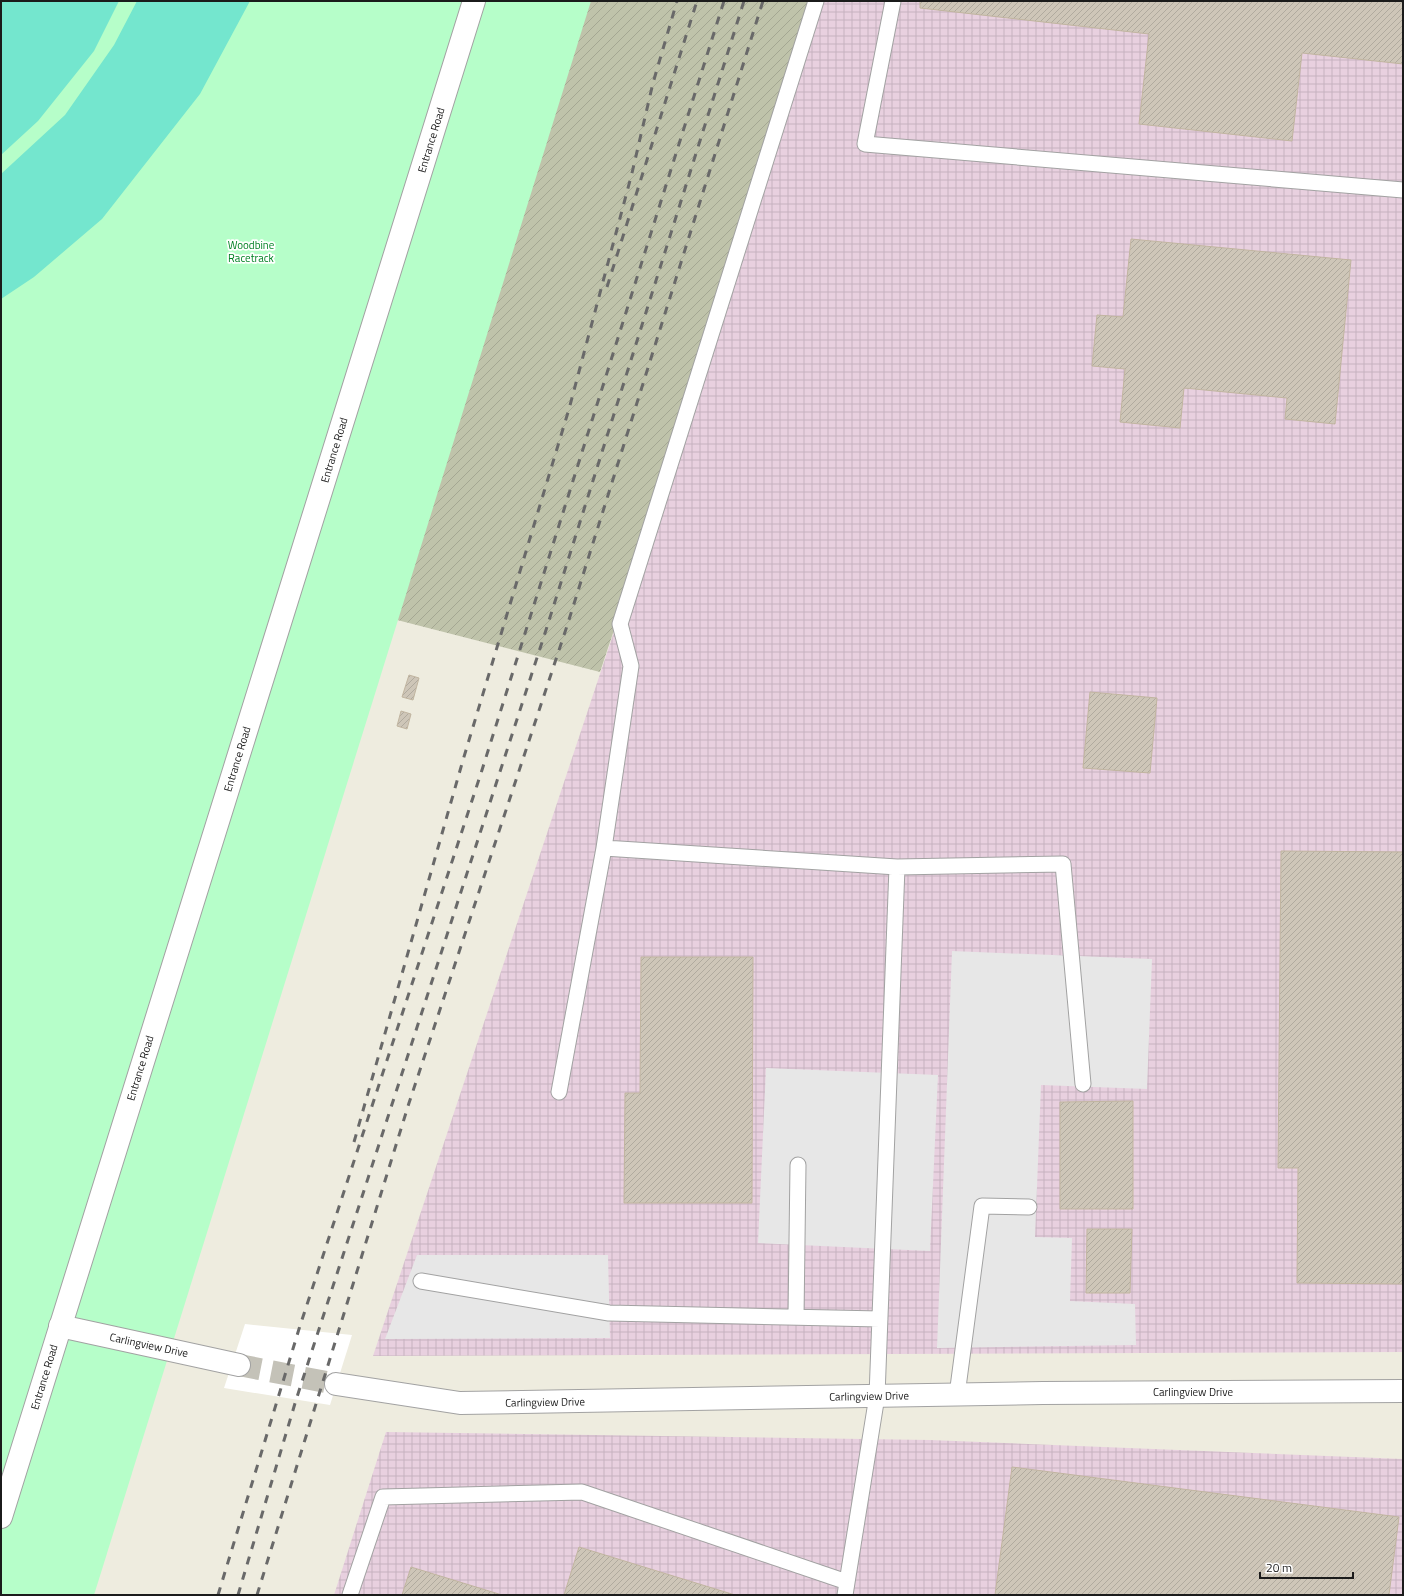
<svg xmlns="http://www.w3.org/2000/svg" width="1404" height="1596" viewBox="0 0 1404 1596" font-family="'Titillium Web',sans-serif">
<defs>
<pattern id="industrial-grid" width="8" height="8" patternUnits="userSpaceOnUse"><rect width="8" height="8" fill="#e8d0df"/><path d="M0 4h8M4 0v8" fill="none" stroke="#c6b2bf"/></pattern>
<pattern id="construction-furrows" width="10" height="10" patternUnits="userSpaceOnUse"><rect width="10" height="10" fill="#bfc3aa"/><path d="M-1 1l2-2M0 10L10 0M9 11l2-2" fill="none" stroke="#a4a792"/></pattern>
<pattern id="building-hatch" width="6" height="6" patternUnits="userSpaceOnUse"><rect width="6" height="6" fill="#cec6b8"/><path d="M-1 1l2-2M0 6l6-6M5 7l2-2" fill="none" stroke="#b0aa9e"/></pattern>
</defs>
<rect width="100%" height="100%" fill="#eeecdf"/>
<path fill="url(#industrial-grid)" d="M824,1h579v1351l-1030,4z
M386,1432l544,8 473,19v136h-1069z"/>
<path fill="url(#construction-furrows)" d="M263,1h561l-224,671 -511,-131z"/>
<path fill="#b6fec9" d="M1,1h590l-497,1594h-93z"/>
<path fill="#74e6ce" d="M1,1h118l-25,50 -56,70 -37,34z
M137,1h113l-50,93 -98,125 -68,58 -33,22v-125l64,-59 49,-70z"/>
<path fill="#e7e7e7" d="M952,951l200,8 -5,130 -106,-4 -6,152 37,1 -2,63 65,3 1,41 -199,3z
M766,1068l172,7 -8,176 -172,-8z
M417,1255h191l2,83 -225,1z"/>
<path fill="#fff" d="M245,1324l107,11 -22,70 -106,-17z"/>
<path fill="url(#building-hatch)" stroke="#c1b5a0" d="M920,1h483v63l-101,-11 -10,88 -153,-17 10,-90 -229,-26z
M1131,239l220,21 -16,164 -50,-5 2,-21 -103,-10 -4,40 -60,-6 5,-53 -33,-3 5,-51 26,2z
M409,675l10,3 -6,22 -11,-3z
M1090,692l67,6 -7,75 -67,-5z
M401,711l10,3 -4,15 -10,-3z
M1281,851l122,1v432l-106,-1 1,-115h-20z
M641,957h112l-1,246h-128l1,-110h15z
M1133,1101v108h-73v-107z
M1087,1229h45l-2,64h-44z
M1012,1467l387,50 -10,78h-394z
M579,1547l156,48h-171z
M411,1567l91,28h-100z"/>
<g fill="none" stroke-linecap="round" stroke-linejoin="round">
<path stroke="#c4c2b8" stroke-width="22" stroke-dasharray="22 11" stroke-linecap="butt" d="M239,1365l97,19"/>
<defs>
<path id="service" d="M893,1l-28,143 538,46
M604,848l27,-182 -11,-42 196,-623
M559,1092l45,-244 293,19
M421,1281l188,32 271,6
M796,1317l2,-152
M957,1395l25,-189 47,1
M350,1595l33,-98 199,-5 265,90
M845,1595l32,-199 20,-529 166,-3 20,220"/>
<path id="minor" d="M1,1517l473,-1516"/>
<path id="tertiary" d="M60,1326l179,39
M336,1384l124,19 583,-10 360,-2"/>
</defs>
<use href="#service" stroke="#a2a2a2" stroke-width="17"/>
<use href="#minor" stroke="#a2a2a2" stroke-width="24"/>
<use href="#tertiary" stroke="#a2a2a2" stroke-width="24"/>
<use href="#service" stroke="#fff" stroke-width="15"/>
<use href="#minor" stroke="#fff" stroke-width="22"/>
<use href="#tertiary" stroke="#fff" stroke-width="22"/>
<path stroke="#696969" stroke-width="3" stroke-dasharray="8 8" stroke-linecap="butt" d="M607,287l90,-286
M354,1142l109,-382 106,-351 63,-236 21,-90 24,-82
M218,1595l81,-266 183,-559 242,-769
M238,1595l58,-195 250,-770 198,-629
M257,1595l152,-492 158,-477 196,-625"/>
</g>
<g text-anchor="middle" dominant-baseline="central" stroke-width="3.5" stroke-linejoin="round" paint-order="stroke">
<g font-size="11" fill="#1b1b1b" stroke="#fff">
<text transform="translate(431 140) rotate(-73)">Entrance Road</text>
<text transform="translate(334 450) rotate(-73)">Entrance Road</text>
<text transform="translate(237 759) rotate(-73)">Entrance Road</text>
<text transform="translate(140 1068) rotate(-73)">Entrance Road</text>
<text transform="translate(149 1345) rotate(12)">Carlingview Drive</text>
<text transform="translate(44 1377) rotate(-73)">Entrance Road</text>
<text x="1193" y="1392">Carlingview Drive</text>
<text transform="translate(869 1396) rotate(-1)">Carlingview Drive</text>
<text transform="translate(545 1402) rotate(-1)">Carlingview Drive</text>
</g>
<g font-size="11" fill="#018123" stroke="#fff">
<text x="251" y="245">Woodbine<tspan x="251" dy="13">Racetrack</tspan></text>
</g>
</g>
<rect width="1404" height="1596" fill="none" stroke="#1b1b1b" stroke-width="4"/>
<path d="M1260 1572v6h93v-6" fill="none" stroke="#1b1b1b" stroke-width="2"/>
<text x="1266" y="1572" font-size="12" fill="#1b1b1b" stroke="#ffffff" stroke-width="3" paint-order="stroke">20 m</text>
</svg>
